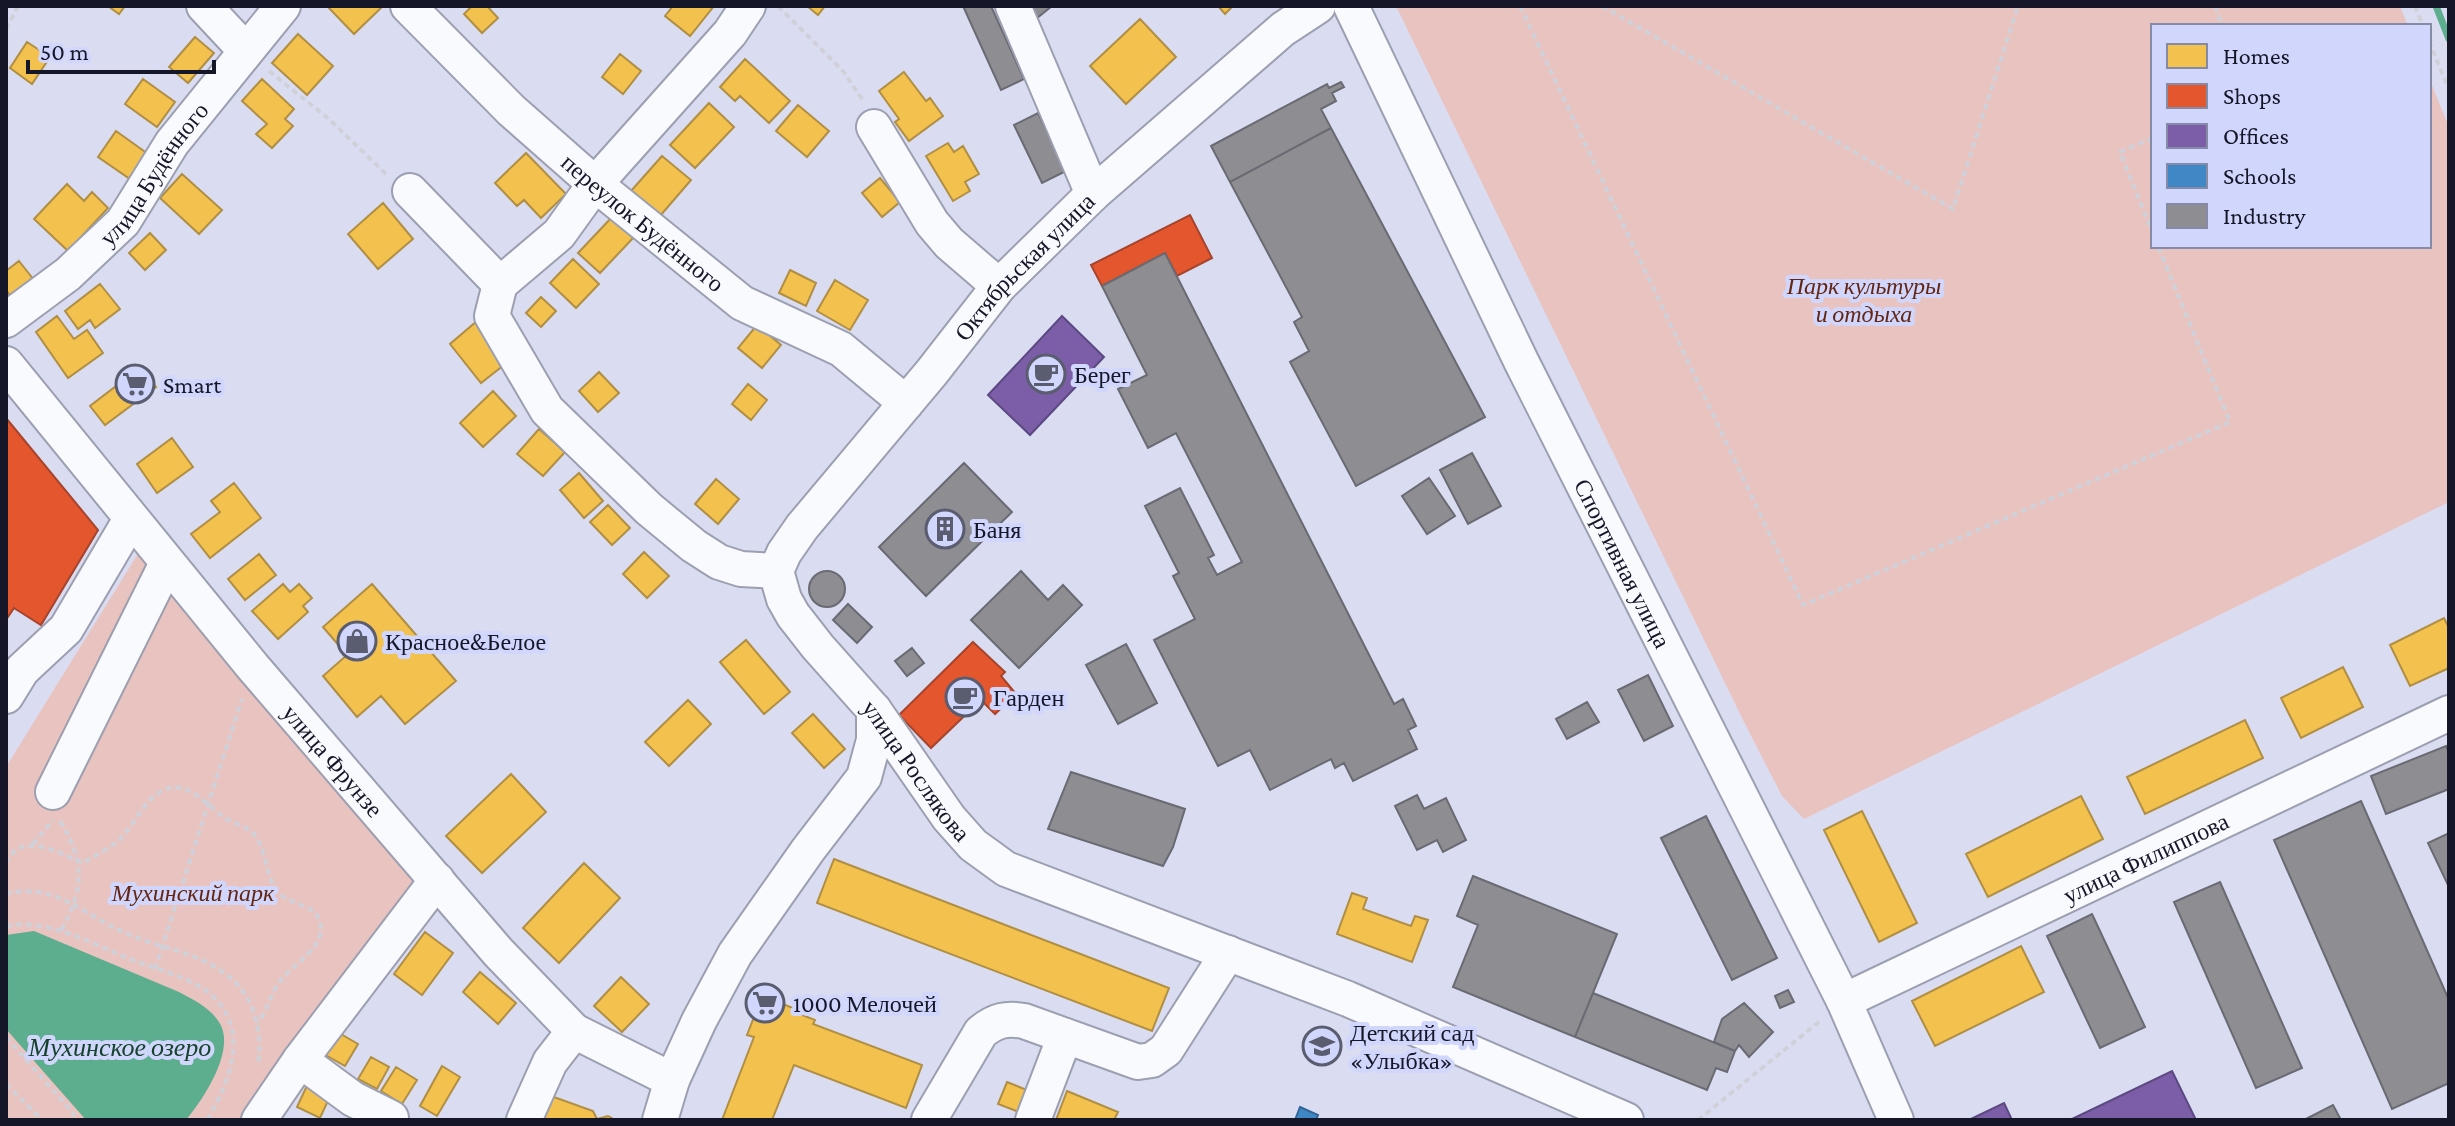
<svg xmlns="http://www.w3.org/2000/svg" width="2455" height="1126" viewBox="0 0 2455 1126" font-family="'Crimson Pro',serif">
<rect width="100%" height="100%" fill="#daddf2"/>
<path fill="#e9c3bf" d="M1396,6h1004l8,20h-255v220h276v-168l20,49v375l-645,317 -22,-23 -38,-74z
M147,539l285,348 -172,233h-254v-353z"/>
<path fill="#5dae8f" d="M34,931l145,61c15,8 31,16 40,30 18,27 -16,78 -33,98h-100l-80,-91v-94z"/>
<path fill="#f2c14e" stroke="#b08e43" stroke-width="2" d="M108,6h17l-6,8z
M327,6h56l-29,28z
M472,6h15l11,12 -16,15 -18,-19z
M673,6h41l-24,30 -25,-20z
M807,6h18l-7,9z
M1218,6h15l-8,8z
M1140,19l36,38 -50,47 -36,-38z
M298,34l35,32 -26,29 -35,-32z
M195,37l19,16 -26,30 -19,-16z
M27,42l23,15 -18,27 -22,-16z
M620,54l21,17 -18,23 -21,-17z
M745,59l45,42 -21,22 -29,-27 -5,5 -15,-14z
M904,72l22,29 4,-3 13,18 -34,25 -14,-19 4,-3 -20,-28z
M143,79l32,23 -18,25 -32,-23z
M262,79l32,30 -9,10 8,7 -21,22 -16,-14 11,-10 -25,-23z
M709,103l25,24 -39,41 -25,-23z
M798,105l31,26 -22,26 -31,-26z
M116,131l32,23 -18,25 -32,-22z
M948,143l6,9 9,-6 16,28 -14,8 5,9 -17,10 -27,-45z
M526,153l40,41 -25,24 -17,-18 -7,6 -22,-23z
M662,156l29,24 -31,36 -29,-25z
M182,174l40,36 -23,24 -39,-36z
M880,178l20,24 -18,15 -20,-24z
M67,184l17,17 8,-9 16,16 -40,43 -34,-32z
M383,203l30,36 -35,30 -30,-35z
M613,216l22,20 -35,37 -22,-20z
M150,233l16,17 -21,20 -16,-17z
M573,259l26,25 -23,24 -26,-25z
M19,261l15,19 -23,17 -5,-7v-19z
M790,270l26,13 -10,23 -27,-13z
M835,280l33,20 -18,30 -33,-19z
M100,284l20,25 -25,19 -5,-8 -12,9 -13,-18z
M541,297l15,14 -15,16 -15,-14z
M57,316l17,23 13,-9 16,23 -35,25 -32,-46z
M477,321l32,40 -28,22 -31,-39z
M757,325l24,20 -19,23 -24,-20z
M141,367l15,20 -51,38 -15,-19z
M599,372l20,21 -21,19 -19,-21z
M748,384l19,16 -16,20 -19,-16z
M493,391l23,25 -33,31 -23,-24z
M539,429l26,23 -22,24 -26,-22z
M172,438l21,29 -36,26 -20,-29z
M579,473l24,28 -19,17 -24,-28z
M716,479l23,20 -21,25 -23,-20z
M234,483l27,35 -51,40 -19,-24 29,-22 -9,-11z
M608,505l22,23 -18,17 -22,-23z
M644,552l25,24 -22,22 -24,-24z
M259,554l17,21 -31,25 -17,-21z
M283,584l7,8 9,-8 13,14 -9,8 5,6 -30,27 -26,-28z
M372,584l84,97 -51,43 -24,-28 -24,21 -34,-41 24,-21 -24,-28z
M2444,618l5,10v40l-39,18 -20,-41z
M746,640l44,52 -26,22 -44,-52z
M2343,667l20,40 -62,31 -20,-40z
M688,700l23,24 -42,42 -24,-24z
M813,714l32,35 -21,19 -32,-35z
M2245,720l18,38 -118,56 -18,-37z
M511,774l35,38 -64,61 -36,-37z
M2081,796l22,43 -115,58 -22,-43z
M1862,811l55,112 -38,19 -55,-112z
M834,859l335,129 -17,43 -335,-128z
M584,863l36,35 -61,65 -36,-35z
M1352,893l15,5 -4,11 48,17 4,-10 13,4 -16,42 -75,-28z
M425,932l28,21 -31,42 -28,-21z
M2021,946l23,46 -109,54 -23,-45z
M480,972l36,31 -18,21 -35,-32z
M621,977l28,27 -27,28 -28,-26z
M764,991l11,4 -2,5 20,8 -1,3 23,9 -2,4 109,41 -16,43 -112,-43 -22,55h-50l32,-83 -7,-2z
M334,1030l24,14 -13,22 -23,-13z
M371,1057l18,10 -12,22 -19,-10z
M442,1066l18,11 -23,39 -17,-10z
M396,1067l21,13 -15,24 -21,-13z
M310,1079l23,11 -13,28 -23,-11z
M1007,1082l20,8 -8,22 -21,-8z
M1067,1091l51,21 -4,8h-58z
M551,1096l42,15 4,8 11,-3 7,4h-72z"/>
<path fill="#e4572e" stroke="#a6442c" stroke-width="2" d="M1190,215l22,43 -35,18 -12,-23 -63,33 -11,-21z
M6,418l92,112 -57,95 -27,-17 -8,12z
M973,642l32,30 -4,4 15,18 -21,20 -14,-14 -50,48 -32,-33z"/>
<path fill="#7b5ea7" stroke="#5c4981" stroke-width="2" d="M1062,316l42,41 -74,78 -42,-40z
M2172,1071l24,49h-126z
M2004,1103l8,17h-41v-1z"/>
<path fill="#3f88c5" stroke="#326696" stroke-width="2" d="M1300,1107l18,8 -2,5h-21z"/>
<path fill="#8d8d92" stroke="#696a72" stroke-width="2" d="M963,6h28l33,73 -23,11z
M1027,6h25l-15,12z
M1341,82l3,5 -12,6 4,8 -15,8 10,19 -101,54 -19,-36 116,-62 2,4z
M1038,113l28,58 -24,12 -28,-58z
M1331,128l154,289 -129,69 -66,-124 19,-11 -15,-29 8,-5 -72,-135z
M1165,253l229,451 9,-5 13,27 -8,4 9,19 -64,32 -9,-18 -9,5 -4,-9 -61,31 -20,-40 -32,16 -64,-126 41,-21 -22,-43 6,-3 -34,-67 35,-18 34,67 -6,3 9,17 25,-13 -66,-129 -28,15 -30,-59 29,-14 -45,-89z
M1472,453l29,53 -33,18 -28,-54z
M964,463l48,49 -86,84 -47,-49z
M1429,478l26,38 -28,18 -25,-38z
M809 589a18 18 0 1 1 36 0a18 18 0 1 1-36 0Z
M1021,571l27,29 15,-15 19,20 -63,63 -48,-48z
M848,604l24,23 -15,16 -24,-23z
M1126,644l31,59 -39,21 -32,-59z
M912,648l12,15 -17,13 -12,-15z
M1648,675l25,51 -29,15 -26,-51z
M1587,702l12,20 -32,17 -11,-20z
M2446,746l3,7v36l-63,25 -15,-38z
M1071,772l114,37 -12,38 -10,19 -115,-37z
M1417,795l7,14 22,-11 20,42 -23,12 -6,-12 -20,10 -22,-44z
M2361,801l88,199v83l-57,26 -118,-269z
M1706,816l71,142 -45,22 -71,-142z
M2449,833v52h-1l-20,-42z
M1473,876l144,58 -42,103 -122,-50 25,-62 -21,-9z
M2220,882l82,186 -46,20 -82,-186z
M2092,914l53,113 -45,21 -53,-112z
M1788,990l6,12 -14,6 -5,-12z
M1593,993l142,58 -8,21 -11,-4 -9,22 -132,-53z
M1744,1003l29,29 -24,25 -10,-12 -4,6 -21,-9 8,-23z
M2333,1105l8,15h-37z"/>
<g fill="none" stroke-linecap="round" stroke-linejoin="round">
<path stroke="#5dae8f" stroke-width="7" d="M2436,6l13,33"/>
<defs>
<g id="minor">
<path d="M204,6l42,45"/>
<path id="s1" d="M408,6l103,104 84,74 147,119 99,46 65,54"/>
<path d="M1013,6l80,188"/>
<path id="s2" d="M1351,6l170,355 323,640 52,119"/>
<path d="M874,127l58,96 17,20 50,43"/>
<path d="M410,191l90,93"/>
<path d="M500,284l-8,32 55,94 102,99 45,37 25,16 22,7 35,2"/>
<path d="M500,284l59,-50 36,-50 135,-151 18,-27"/>
<path id="s3" d="M6,320l62,-46 55,-52 49,-79 111,-137"/>
<path id="s4" d="M6,364l247,303 245,285 76,79 98,49"/>
<path id="s5" d="M776,571l8,28 9,16 25,32 56,63 75,108 24,27 33,24 342,130 278,121"/>
<path id="s6" d="M776,571l8,-18 18,-26 130,-155 67,-86 94,-92 190,-165 35,-23"/>
<path d="M6,696l16,-26 44,-41 65,-110"/>
<path d="M53,792l114,-229"/>
<path id="s7" d="M1844,1001l605,-288"/>
<path d="M300,1060l53,39 38,19"/>
<path d="M259,1120l41,-60 137,-180"/>
<path d="M524,1120l26,-58 24,-31"/>
<path d="M660,1120l12,-40 27,-59 36,-67 73,-104 56,-73 10,-37v-30"/>
<path d="M929,1120l52,-88c15,-12 25,-14 43,-11l114,41 14,-2 14,-10 62,-97"/>
<path d="M1033,1120l32,-84"/>
</g>
</defs>
<use href="#minor" stroke="#9c9fb0" stroke-width="38"/>
<path stroke="#d0d1d8" stroke-width="4" stroke-dasharray="6 4" stroke-linecap="butt" d="M778,6l65,65 21,31
M1520,6l283,599 427,-183 -72,-176
M1602,6l351,203 65,-203
M2215,6l7,20
M2415,6l8,20
M6,29l12,-23
M2429,41l20,49
M269,71l60,48 59,57
M2153,138l-33,14 33,82
M60,821c26,42 24,67 1,110
M33,844l20,-24
M6,863c14,-34 55,-9 77,0 11,-7 26,-14 36,-23 16,-15 24,-40 45,-50 24,-12 46,19 63,29 8,5 21,8 27,15 14,17 10,46 27,61 13,11 34,9 39,27 7,25 -27,42 -39,58 -10,13 -14,30 -23,43
M6,894c10,-4 26,-3 37,-1 28,6 52,26 78,38 37,18 81,20 113,50 23,22 28,55 24,85
M6,926c39,-7 77,13 112,28 22,10 47,16 69,26 67,30 50,90 20,140
M155,969l87,-270
M6,1037l68,77 -4,6
M6,1084l36,36
M1698,1120l122,-99"/>
<use href="#minor" stroke="#f9fafd" stroke-width="34"/>
</g>
<defs>
<symbol id="cafe-ring" viewBox="-11 -11 22 22"><circle r="9.5" fill="#d0d6fc" stroke="#5a5c6f" stroke-width="1.5"/><path d="M-5.5-4.5H6V0H3Q3 3.5 0 3.5H-2.5Q-5.5 3.5-5.5 0ZM3-3.2v2h1.7v-2ZM-6 4.5H4V6H-6Z" fill="#5a5c6f"/></symbol>
<symbol id="supermarket-ring" viewBox="-11 -11 22 22"><circle r="9.5" fill="#d0d6fc" stroke="#5a5c6f" stroke-width="1.5"/><path d="M-6-5.5h2.5l.6 2H6L4.5 2H-2.5L-4.4-4H-6ZM-1.5 3.2a1.3 1.3 0 1 0 .1 0ZM3 3.2a1.3 1.3 0 1 0 .1 0Z" fill="#5a5c6f"/></symbol>
<symbol id="building-ring" viewBox="-11 -11 22 22"><circle r="9.5" fill="#d0d6fc" stroke="#5a5c6f" stroke-width="1.5"/><path d="M-4-6H4V6H1V3H-1V6H-4ZM-2.5-4.3h1.7v1.8h-1.7ZM.8-4.3h1.7v1.8H.8ZM-2.5-1h1.7V.8h-1.7ZM.8-1h1.7V.8H.8Z" fill="#5a5c6f"/></symbol>
<symbol id="shop-ring" viewBox="-11 -11 22 22"><circle r="9.5" fill="#d0d6fc" stroke="#5a5c6f" stroke-width="1.5"/><path d="M-5-2.5h2.3a2.7 3.5 0 0 1 5.4 0H5L5.5 6h-11ZM-1.5-2.5h3a1.5 2.3 0 0 0-3 0Z" fill="#5a5c6f"/></symbol>
<symbol id="school-ring" viewBox="-11 -11 22 22"><circle r="9.5" fill="#d0d6fc" stroke="#5a5c6f" stroke-width="1.5"/><path d="M0-5L7-2L0 1L-7-2ZM-4 1L0 2.5L4 1V4Q0 6-4 4Z" fill="#5a5c6f"/></symbol>
</defs>
<g fill-rule="evenodd">
<use href="#cafe-ring" x="1024" y="352" width="44" height="44"/>
<use href="#supermarket-ring" x="113" y="362" width="44" height="44"/>
<use href="#building-ring" x="923" y="507" width="44" height="44"/>
<use href="#shop-ring" x="335" y="619" width="44" height="44"/>
<use href="#cafe-ring" x="943" y="675" width="44" height="44"/>
<use href="#supermarket-ring" x="743" y="981" width="44" height="44"/>
<use href="#school-ring" x="1300" y="1024" width="44" height="44"/>
</g>
<g text-anchor="middle" dominant-baseline="central" stroke-width="8" stroke-linejoin="round" paint-order="stroke">
<g font-size="24" fill="#151728" stroke="#d0d6fc">
<text stroke="none"><textPath href="#s3" startOffset="210">улица Будённого</textPath></text>
<text stroke="none"><textPath href="#s1" startOffset="320">переулок Будённого</textPath></text>
<text stroke="none"><textPath href="#s6" startOffset="394">Октябрьская улица</textPath></text>
<text stroke="none"><textPath href="#s2" startOffset="620">Спортивная улица</textPath></text>
<text stroke="none"><textPath href="#s4" startOffset="514">улица Фрунзе</textPath></text>
<text stroke="none"><textPath href="#s5" startOffset="246">улица Рослякова</textPath></text>
<text stroke="none"><textPath href="#s7" startOffset="334">улица Филиппова</textPath></text>
</g>
<g font-size="24" font-style="italic" fill="#642612" stroke="#d0d6fc">
<text x="1864" y="285">Парк культуры<tspan x="1864" dy="28">и отдыха</tspan></text>
<text x="193" y="892">Мухинский парк</text>
</g>
<g font-size="24" fill="#151728" stroke="#d0d6fc" text-anchor="start">
<text x="1074" y="374">Берег</text>
<text x="163" y="384">Smart</text>
<text x="973" y="529">Баня</text>
<text x="385" y="641">Красное&amp;Белое</text>
<text x="993" y="697">Гарден</text>
<text x="793" y="1003">1000 Мелочей</text>
<text x="1350" y="1032">Детский сад<tspan x="1350" dy="28">«Улыбка»</tspan></text>
</g>
<g font-size="26" font-style="italic" fill="#16422b" stroke="#d0d6fc">
<text x="120" y="1047">Мухинское озеро</text>
</g>
</g>
<rect width="2455" height="1126" fill="none" stroke="#151728" stroke-width="16"/>
<rect x="2151" y="24" width="280" height="224" fill="#d0d6fc" stroke="#858aa7" stroke-width="2"/>
<rect x="2167" y="44" width="40" height="24" fill="#f2c14e" stroke="#858aa7" stroke-width="2"/>
<text x="2223" y="64" font-size="24" fill="#151728">Homes</text>
<rect x="2167" y="84" width="40" height="24" fill="#e4572e" stroke="#858aa7" stroke-width="2"/>
<text x="2223" y="104" font-size="24" fill="#151728">Shops</text>
<rect x="2167" y="124" width="40" height="24" fill="#7b5ea7" stroke="#858aa7" stroke-width="2"/>
<text x="2223" y="144" font-size="24" fill="#151728">Offices</text>
<rect x="2167" y="164" width="40" height="24" fill="#3f88c5" stroke="#858aa7" stroke-width="2"/>
<text x="2223" y="184" font-size="24" fill="#151728">Schools</text>
<rect x="2167" y="204" width="40" height="24" fill="#8d8d92" stroke="#858aa7" stroke-width="2"/>
<text x="2223" y="224" font-size="24" fill="#151728">Industry</text>
<path d="M28 60v12h186v-12" fill="none" stroke="#151728" stroke-width="4"/>
<text x="40" y="60" font-size="24" fill="#151728" stroke="#d0d6fc" stroke-width="6" paint-order="stroke">50 m</text>
</svg>
